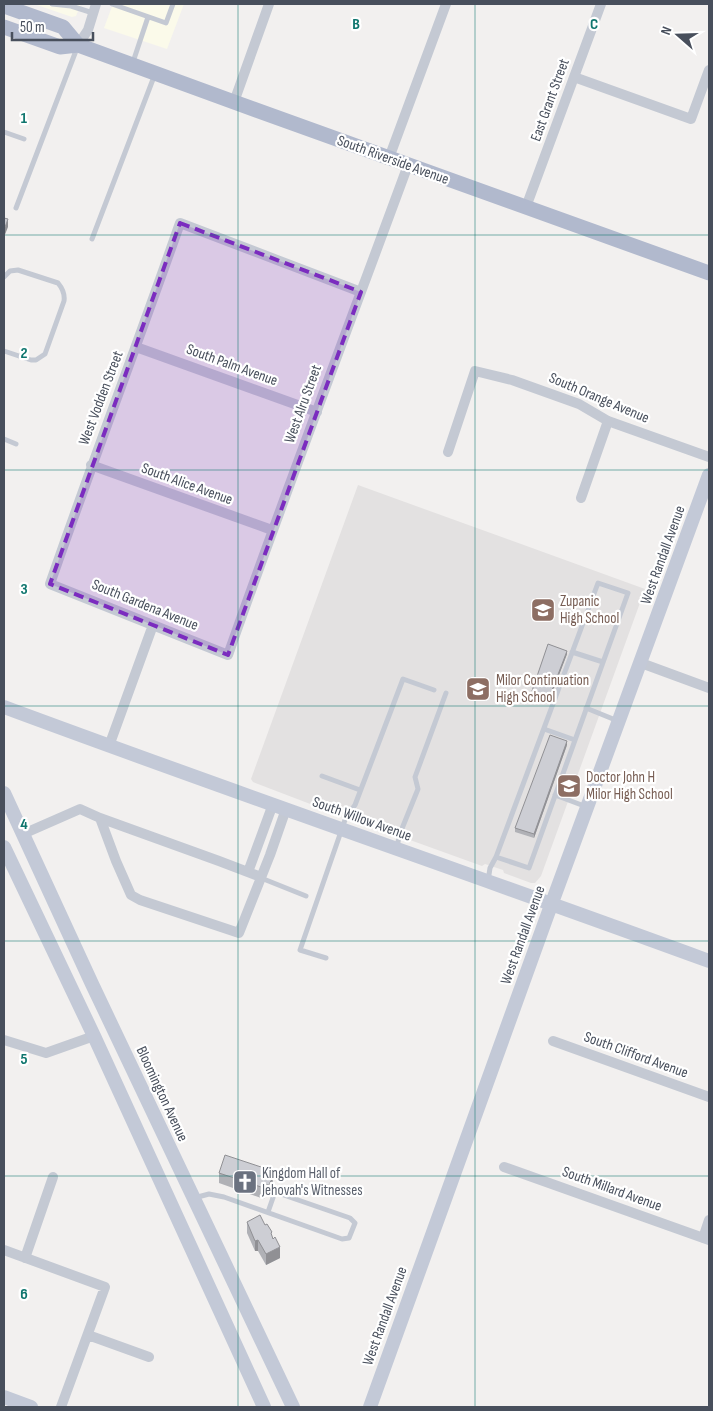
<svg xmlns="http://www.w3.org/2000/svg" width="713" height="1411" viewBox="0 0 713 1411" font-family="'Sofia Sans Condensed',sans-serif">
<rect width="100%" height="100%" fill="#f2f0ef"/>
<path fill="#fbfaea" d="M34,4h47l-5,12 -4,1z
M113,4h71l-17,45 -63,-21z"/>
<path fill="#e3e1e1" d="M358,485l287,104 -104,287 -6,7h-4l-27,-10 -1,-3 -18,-6 -3,2 -72,-26v-3l-14,-5 -1,2 -33,-12 -2,-3 -18,-5 -3,1 -86,-33 -2,-3z"/>
<g fill="none" stroke-linecap="round" stroke-linejoin="round">
<path stroke="#c4c9d3" stroke-width="5" d="M52,4l19,2 22,7
M112,4l54,19 7,-19
M133,62l15,-45
M4,132l20,7
M16,208l61,-160
M92,239l63,-165
M4,277l6,-6 8,-1 40,13c5,6 7,11 6,18l-19,53 -9,6h-5l-27,-9
M4,439l12,5
M572,652l31,10
M586,708l32,13
M544,729l31,11
M322,776l38,14
M555,795l32,12
M397,848l2,-12 19,-47 -3,-12 31,-84
M261,878l45,18
M488,881l2,-13 6,-11 102,-274 30,10 -99,275 -33,-11
M326,958l-26,-8 46,-133 9,-12 48,-126 31,11
M194,1198l15,-4 15,3 118,42 7,-1 6,-15 -5,-5 -75,-26 -7,20"/>
<path stroke="#c4c9d3" stroke-width="10" d="M78,45l10,-15 8,-26
M574,77l117,42 18,-49
M234,102l35,-98
M389,158l57,-154
M526,207l75,-203
M361,292l-181,-69c-42,120 -88,240 -130,361l178,71c58,-164 120,-327 180,-490
M136,347l181,65
M448,452l27,-81 37,9 67,24 29,17 101,36
M91,465l181,65
M581,498l27,-77
M641,663l68,25
M109,746l44,-121
M100,818l16,43 15,34 9,5 99,33 31,-78 16,-46
M23,834l57,-25 20,9 119,43 42,16
M248,872l25,-68
M4,1040l42,13 48,-17
M553,1041l156,56
M504,1167l205,73
M703,1238l6,-18
M4,1250l101,37 -44,120
M25,1258l28,-81
M88,1335l61,22"/>
<path stroke="#c3c9d7" stroke-width="14" d="M4,707c234,87 470,168 705,254
M4,793l88,191 201,423
M4,847l90,189 170,371
M4,1397l27,10
M370,1407l176,-488 163,-444"/>
<path stroke="#b1b9cd" stroke-width="15" d="M4,6l59,21 15,18
M4,27l56,20 18,-2 156,57 475,171"/>
</g>
<path fill="#b0b1b6" d="M567,654l-18,47 -17,-6v-4z
M567,745l-33,93 -19,-6v-4z
M219,1173l51,2 3,11 -4,10 -4,-2 -1,5 -45,-16z
M247,1222l18,3 7,12 8,21 -14,7 -8,-14h-3l-8,-18z"/>
<path fill="#909094" d="M8,219v8l-4,10v-7z
M567,651v3l-18,47v-3z
M567,741v4l-33,93v-4z
M273,1176v10l-4,10v-11z
M265,1184v10l-1,5v-11z
M258,1240v11h-3v-10z
M280,1247v11l-14,7v-11z"/>
<path fill="#cdced4" stroke="#909094" d="M4,218l4,1 -4,11z
M548,644l19,7 -18,47 -17,-7z
M550,735l17,6 -33,93 -19,-6z
M225,1155l45,15 -1,4 4,2 -4,9 -4,-1 -1,4 -45,-15z
M260,1215l5,10 2,-1 5,8 -1,1 2,6 2,-2 5,10 -14,7 -8,-14 -3,1 -8,-19z"/>
<path fill="#7b2cbf" fill-opacity="0.2" stroke="#7b2cbf" stroke-width="4" stroke-dasharray="10 6" stroke-linejoin="round" d="M180,223l181,69 -133,363 -178,-71z"/>
<path fill="none" stroke="#0f766e" stroke-width="1" stroke-opacity="0.55" d="M238,4v1403M475,4v1403M4,235h705M4,470h705M4,706h705M4,941h705M4,1176h705"/>
<defs>
<symbol id="school-square" viewBox="-11 -11 22 22"><rect x="-9" y="-9" width="18" height="18" rx="4" fill="#8d6e63" stroke="#fff"/><path d="M0-5L7-2L0 1L-7-2ZM-4 1L0 2.5L4 1V4Q0 6-4 4Z" fill="#fff"/></symbol>
<symbol id="church-square" viewBox="-11 -11 22 22"><rect x="-9" y="-9" width="18" height="18" rx="4" fill="#6b7280" stroke="#fff"/><path d="M-1.2-6h2.4v3.5h3.3v2.4h-3.3V6h-2.4V-.1h-3.3v-2.4h3.3Z" fill="#fff"/></symbol>
</defs>
<g fill-rule="evenodd">
<use href="#school-square" x="529" y="596" width="28" height="28"/>
<use href="#school-square" x="464" y="675" width="28" height="28"/>
<use href="#school-square" x="555" y="772" width="28" height="28"/>
<use href="#church-square" x="231" y="1168" width="28" height="28"/>
</g>
<g text-anchor="middle" dominant-baseline="central" stroke-width="4.5" stroke-linejoin="round" paint-order="stroke">
<g font-size="15" fill="#484f5c" stroke="#fff">
<text transform="translate(550 100) rotate(-70)">East Grant Street</text>
<text transform="translate(393 160) rotate(20)">South Riverside Avenue</text>
<text transform="translate(232 365) rotate(20)">South Palm Avenue</text>
<text transform="translate(101 398) rotate(-69)">West Vodden Street</text>
<text transform="translate(599 398) rotate(23)">South Orange Avenue</text>
<text transform="translate(303 404) rotate(-70)">West Alru Street</text>
<text transform="translate(187 484) rotate(20)">South Alice Avenue</text>
<text transform="translate(663 555) rotate(-70)">West Randall Avenue</text>
<text transform="translate(145 605) rotate(22)">South Gardena Avenue</text>
<text transform="translate(362 819) rotate(20)">South Willow Avenue</text>
<text transform="translate(523 935) rotate(-70)">West Randall Avenue</text>
<text transform="translate(636 1055) rotate(20)">South Clifford Avenue</text>
<text transform="translate(162 1094) rotate(65)">Bloomington Avenue</text>
<text transform="translate(612 1189) rotate(20)">South Millard Avenue</text>
<text transform="translate(385 1316) rotate(-70)">West Randall Avenue</text>
</g>
<g font-size="15" fill="#785e54" stroke="#fff" text-anchor="start">
<text x="560" y="601">Zupanic<tspan x="560" dy="17">High School</tspan></text>
<text x="496" y="680">Milor Continuation<tspan x="496" dy="17">High School</tspan></text>
<text x="586" y="777">Doctor John H<tspan x="586" dy="17">Milor High School</tspan></text>
</g>
<g font-size="15" fill="#5b616d" stroke="#fff" text-anchor="start">
<text x="262" y="1173">Kingdom Hall of<tspan x="262" dy="17">Jehovah's Witnesses</tspan></text>
</g>
</g>
<g font-size="16" text-anchor="middle" font-weight="bold" fill="#0f766e" stroke="#fff" stroke-width="4.5" stroke-linejoin="round" paint-order="stroke">
<text x="356" y="29">B</text>
<text x="594" y="29">C</text>
<text x="24" y="123">1</text>
<text x="24" y="358">2</text>
<text x="24" y="594">3</text>
<text x="24" y="829">4</text>
<text x="24" y="1064">5</text>
<text x="24" y="1299">6</text>
</g>
<rect width="713" height="1411" fill="none" stroke="#484f5c" stroke-width="10"/>
<g transform="translate(678 35) rotate(290)" stroke="#ffffff" stroke-width="4" paint-order="stroke">
<path d="M0-4L9 19L0 12L-9 19Z" fill="#484f5c"/>
<text y="-8" font-size="14" font-weight="bold" text-anchor="middle" fill="#484f5c">N</text>
</g>
<path d="M12 32v8h81v-8" fill="none" stroke="#484f5c" stroke-width="2.5"/>
<text x="20" y="32" font-size="15" fill="#484f5c" stroke="#ffffff" stroke-width="4" paint-order="stroke">50 m</text>
</svg>
